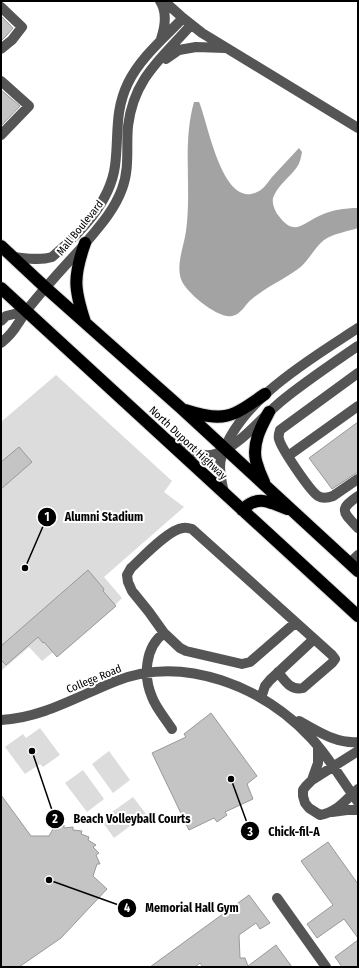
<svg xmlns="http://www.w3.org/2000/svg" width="359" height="968" viewBox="0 0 359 968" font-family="'Fira Sans Condensed',sans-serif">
<rect width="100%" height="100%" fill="#fff"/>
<path fill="#dcdcdc" d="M56,375l116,106 -8,11 20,15 -80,70 18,21 -7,7 1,1 -59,51 -4,-5 -11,9 -13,-14 -28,24v-249z
M40,728l20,27 -17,12 -3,-3 -15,10 -20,-27 18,-13 3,4z
M109,751l21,29 -17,13 -21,-29z
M83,770l21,29 -17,13 -22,-29z
M133,797l13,17 -32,24 -13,-18z"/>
<path fill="#a3a3a3" d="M194,102h5c9,20 23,107 58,90 6,-2 11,-10 15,-15 9,-10 18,-19 27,-29l3,4c-1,5 -2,11 -5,15 -7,10 -20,19 -24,31 -1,6 2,13 5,17 16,22 24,9 41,1 12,-6 26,-8 39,-8v20c-9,3 -26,6 -34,12 -10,8 -16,22 -26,29 -15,11 -32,18 -46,30 -7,5 -10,15 -20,17 -14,3 -47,-24 -51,-37 -5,-15 3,-33 5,-48 6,-43 -4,-87 8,-129z"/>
<path fill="#c4c4c4" stroke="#999" d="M1,16l12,12 -6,7 -6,6z
M1,90l19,16 -19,20z
M358,422v50l-26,17 -23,-31z
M19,447l13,15 -31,27v-27z
M88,570l16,19 -1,2 13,15 -59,51 -13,-15 -1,1 -5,-6 -32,28 -5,-5v-14z
M211,713l46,63 -10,8 6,15 -28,13 2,3 -10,7 -3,-4 -25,12 -37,-77 34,-16 -2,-3z
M1,795l30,41h18l4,-7 3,1 8,-5v3l9,-1v3l9,1 -1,3 8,3 -1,3 8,5 -3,2 6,6 -3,2 4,9h-3l-4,12 14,13 -46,49 -42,29h-18z
M328,842l30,42v54l-14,-19 -27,19 -10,-14 26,-19 -32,-44z
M249,895l21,28 -10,6 -4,-6 -17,12 1,23h5l3,8 28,-21 16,22h-89l-3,-4 -5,4h-45z
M358,940v27h-16l-7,-10z"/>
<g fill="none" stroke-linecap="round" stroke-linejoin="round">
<defs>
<path id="highway" d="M1,246l45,42 135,120 177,163
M1,288l357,328
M85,322c-11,-33 -12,-45 0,-79
M185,410c40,13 47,7 80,-16
M264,482c-3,-6 -6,-14 -8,-21 -4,-18 5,-34 13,-49
M242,510c16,-16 27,-8 45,-1"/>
</defs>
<use href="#highway" stroke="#dbdbdb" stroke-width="14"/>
<path stroke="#555" stroke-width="10" d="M160,1c8,12 5,26 1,38
M164,1l19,17 19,15 156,95
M1,7l21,20 -10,13 -11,9
M166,59l13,-9 17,-3 29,1
M1,81l28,25 -28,29
M12,257c14,1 27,4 40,0 27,-23 58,-54 63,-91 4,-30 -1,-54 13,-83 12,-25 36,-45 55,-65
M1,321l5,-5 20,-5
M1,343c6,-5 12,-11 16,-18 4,-5 6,-10 10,-15 17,-22 37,-43 56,-64 15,-18 31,-35 39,-57 8,-21 4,-42 6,-63 6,-48 33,-67 63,-101
M358,373l-78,57c-1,3 -2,6 -1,9 2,9 31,52 39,57 5,3 10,2 15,0l25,-17
M172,442c13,6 29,17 43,12 25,-7 48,-39 69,-55 24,-19 49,-36 74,-53
M288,456l70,-50
M224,493c-2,-11 -6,-23 -3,-34 16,-58 90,-100 137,-131
M358,496c-20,14 -15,16 0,32
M350,563l8,-8
M164,633l-15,-21 -17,-21 -4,-9 -1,-7 4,-7c11,-10 38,-39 52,-40 3,-1 6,0 9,1l140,126 3,4 -3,4 -29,25c-12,3 -18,-7 -25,-16
M261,698l4,-12 5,-6 44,-41
M1,720c41,-2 77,-24 115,-39 68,-27 148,6 195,57 18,19 31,43 47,64
M299,721c19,10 37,23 59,21
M172,729c-7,-11 -16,-21 -20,-32 -9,-21 -7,-50 12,-64l16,15 6,3 56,13 8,-2 45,-39
M358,751l-46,29 -6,6 -3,4v6l2,7 4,5 11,7c18,-3 25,-15 38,-26
M312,780l6,-17v-17
M332,812l15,-2h11
M277,898l49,69"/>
<use href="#highway" stroke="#000" stroke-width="12"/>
</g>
<g text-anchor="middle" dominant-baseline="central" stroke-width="4" stroke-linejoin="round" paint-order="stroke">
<g font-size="11" fill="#000" stroke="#fff">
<text transform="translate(80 228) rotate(-51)">Mall Boulevard</text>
<text transform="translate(188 443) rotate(43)">North Dupont Highway</text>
<text transform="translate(94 679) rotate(-22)">College Road</text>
</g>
</g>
<path fill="none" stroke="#000" stroke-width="1.5" d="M25 568L47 517M32 751L55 819M231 779L250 831M49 880L127 908"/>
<g fill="#000" stroke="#fff" stroke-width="1.5">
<circle cx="25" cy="568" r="4"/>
<circle cx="32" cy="751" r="4"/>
<circle cx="231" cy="779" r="4"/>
<circle cx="49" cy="880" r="4"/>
<circle cx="47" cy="517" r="10"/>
<circle cx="55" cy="819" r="10"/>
<circle cx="250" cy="831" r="10"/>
<circle cx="127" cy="908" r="10"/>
</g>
<g font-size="12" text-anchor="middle" font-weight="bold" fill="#fff">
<text x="47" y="521">1</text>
<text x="55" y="823">2</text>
<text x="250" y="836">3</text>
<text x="127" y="912">4</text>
</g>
<g font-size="12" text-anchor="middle" font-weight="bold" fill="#000" stroke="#fff" stroke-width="4" stroke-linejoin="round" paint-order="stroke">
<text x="104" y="521">Alumni Stadium</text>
<text x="132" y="823">Beach Volleyball Courts</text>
<text x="294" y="836">Chick-fil-A</text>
<text x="192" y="912">Memorial Hall Gym</text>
</g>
<rect width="359" height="968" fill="none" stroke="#000000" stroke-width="4"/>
</svg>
